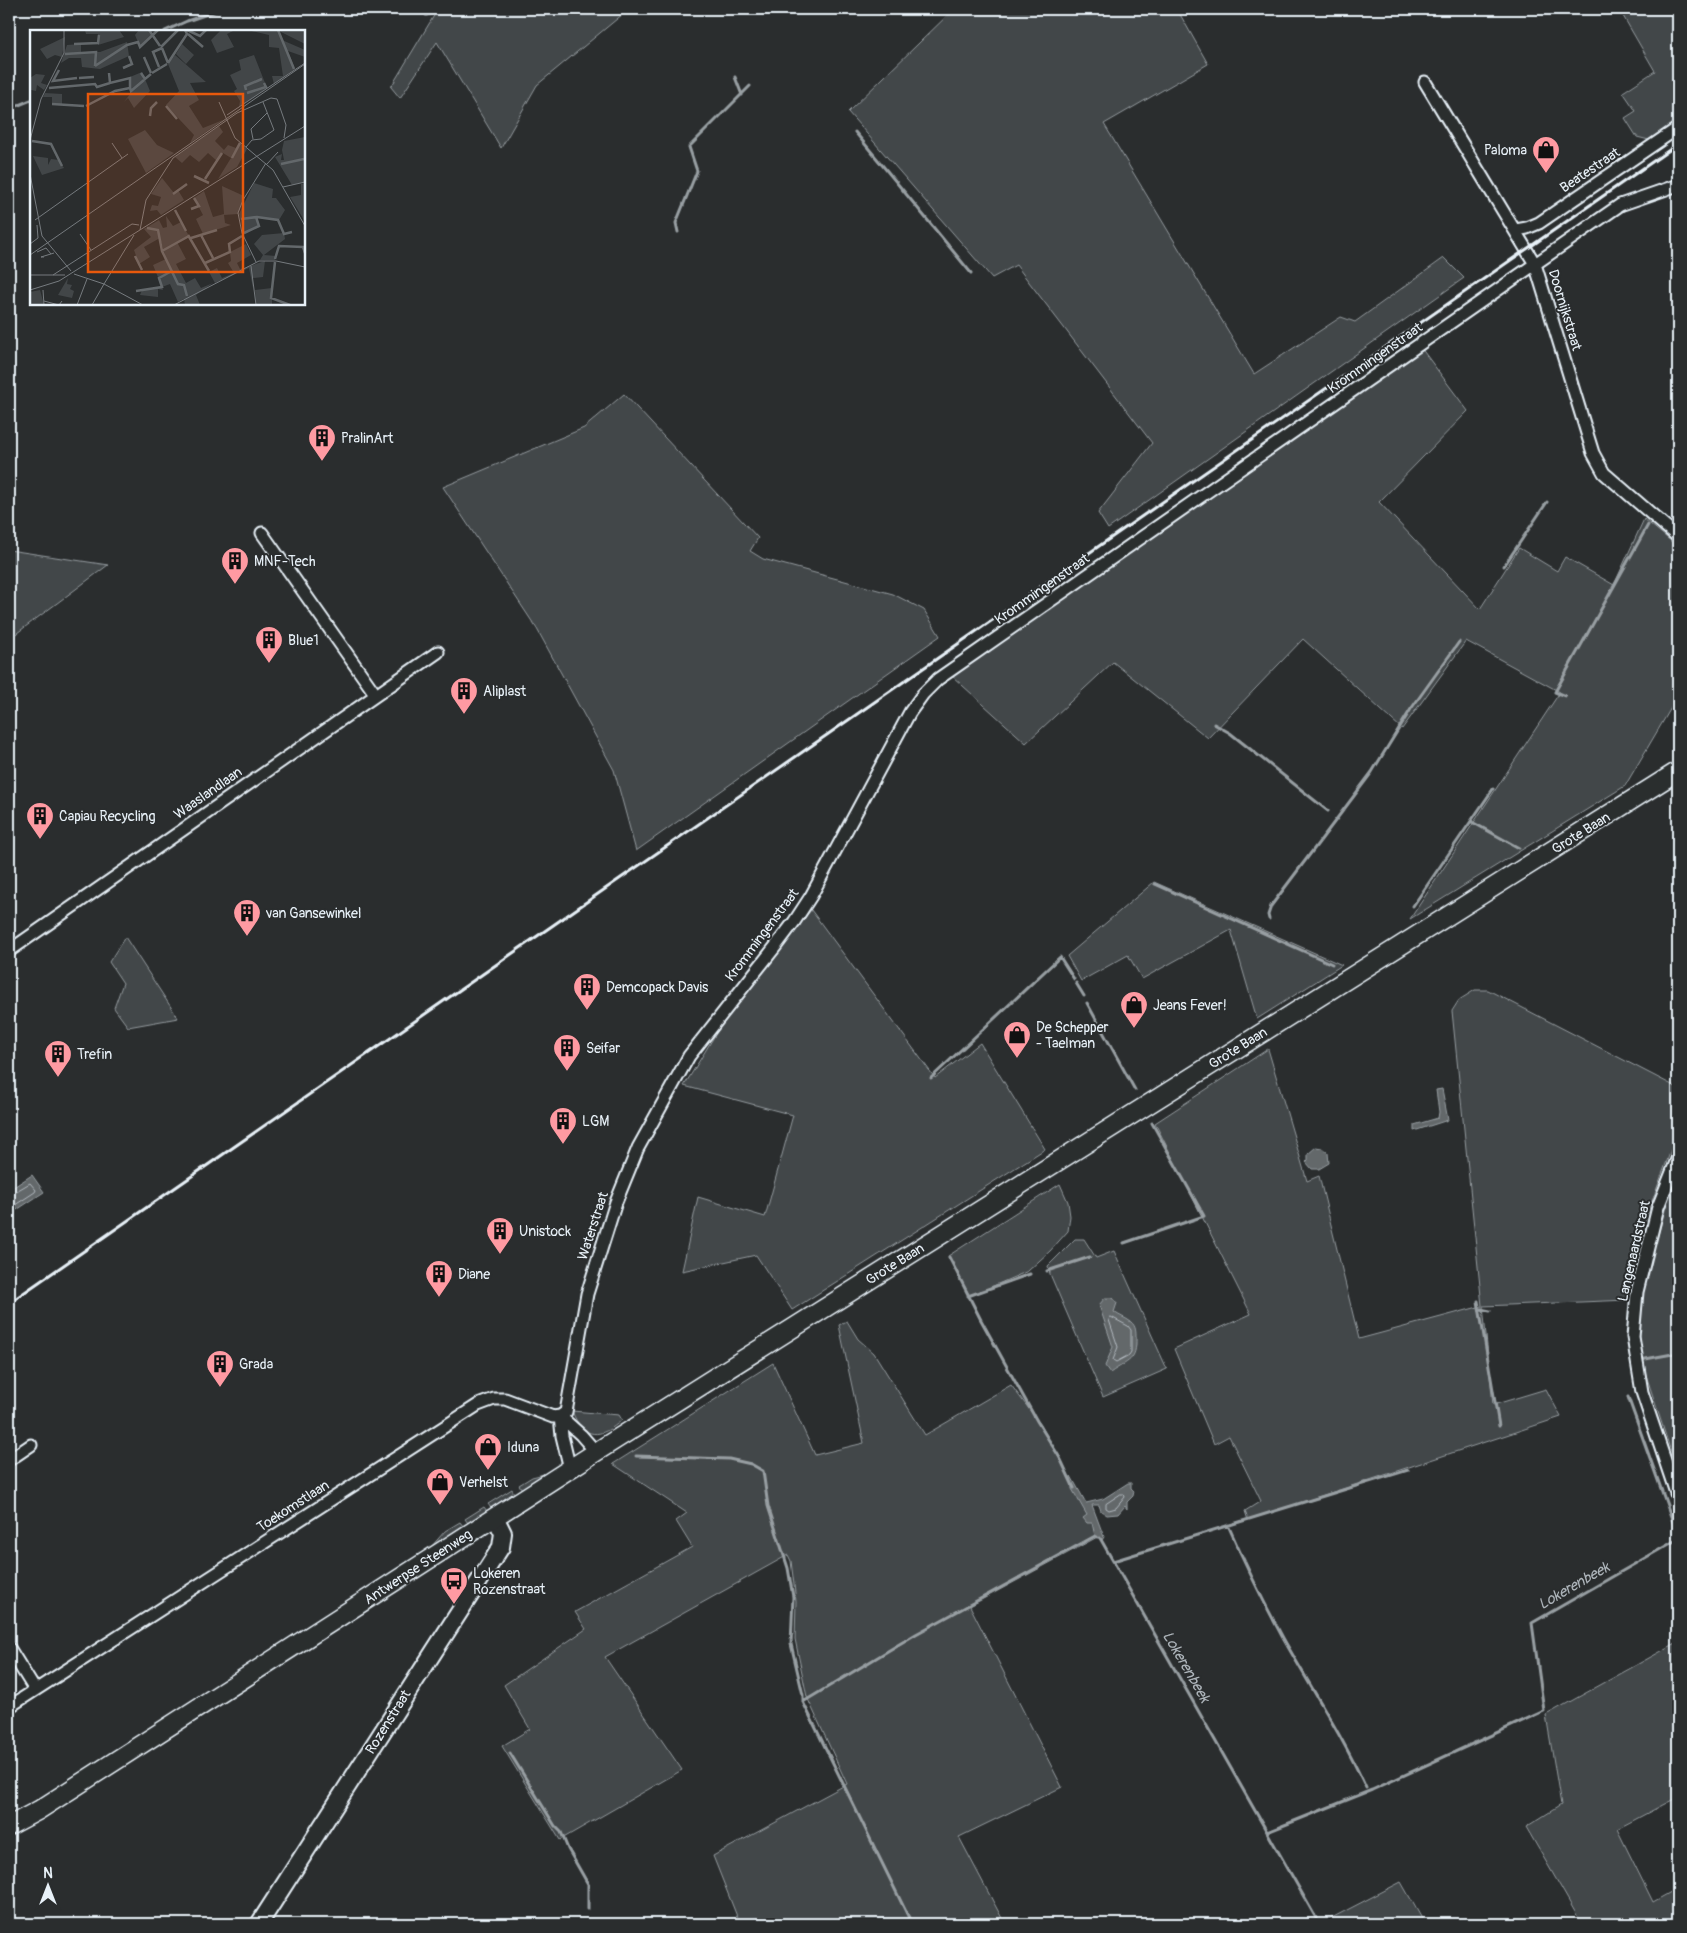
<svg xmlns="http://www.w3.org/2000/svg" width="1687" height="1933" viewBox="0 0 1687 1933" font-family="Pangolin,sans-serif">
<rect width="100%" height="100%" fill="#2a2d2e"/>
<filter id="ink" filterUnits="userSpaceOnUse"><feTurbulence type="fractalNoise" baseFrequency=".02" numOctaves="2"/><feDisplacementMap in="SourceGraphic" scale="10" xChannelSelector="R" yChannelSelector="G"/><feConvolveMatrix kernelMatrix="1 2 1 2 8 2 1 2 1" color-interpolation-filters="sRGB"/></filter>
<g filter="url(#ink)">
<path fill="#424648" stroke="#959ca0" d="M438,9h191l-92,76 -36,63 -64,-106 -37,56 -9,-11z
M954,9h223l31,55 -104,60 150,250 87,-57 14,5 89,-64 20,20 -356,251 -10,-16 54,-70 -136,-178 -24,13 -144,-166z
M1619,9h59v114l-25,18 -16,-4 -12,-19 11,-7 -13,-19 32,-21z
M1421,348l47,63 -89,91 101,107 39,-61 38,23 8,-14 49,28 30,-66 34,28v149l-53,90 -215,133 150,-227 -94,-51 -64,88 -99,-90 -95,99 -95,-76 -87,81 -74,-67z
M624,394l134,144 -8,13 13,8 130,35 31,16 16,26 -304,215 -22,-81 -77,-141 -94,-142 141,-59z
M9,550l99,15 -99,74z
M1154,882l188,83 -85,54 -26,-89 -89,49 -14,-24 -47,26 -14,-25z
M811,910l124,168 45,-35 65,106 -253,161 -36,-55 -74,16 16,-74 67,20 28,-102 -109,-29 39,-64z
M125,937l53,81 -50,9 -14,-19 9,-25 -14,-21z
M1475,990h13l190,98v43l-34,92 -15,77 -146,6 10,99 53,-16 15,28 -313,103 -3,-9 16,-10 -32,-65 -15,8 -40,-95 77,-35 -96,-191 113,-74 39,132 12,-5 40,163 123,-33 -30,-295 7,-11z
M1678,1172v301l-32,-98 -5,-19 -2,-32 2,-28 28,-100z
M1060,1184l8,18 2,14 -2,15 -18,20 -22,20 -58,25 -22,-40z
M1075,1239h9l12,19 18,-7 53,118 -64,28 -53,-123 -2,-8z
M847,1321l11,18 16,14 51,82 86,-50 30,40 60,110 -131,71 92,181 -103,50 46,87h-265l-27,-68 134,-72 -40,-87 -12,-58 1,-38 -5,-40 -3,-6 -183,102 77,113 -122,70 -58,-94 28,-17 -26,-44 82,-56 -11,-17 117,-65 -16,-26 11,-8 -74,-49 160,-101 42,92 49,-12 -25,-118z
M572,1411l47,4 3,5c-21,19 -39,20 -50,-9z
M544,1474l-22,15 -3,-4 13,-8z
M512,1489l2,5 -23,14 -3,-4z
M484,1507l3,4 -19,12 -3,-4z
M460,1522l3,4 -32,21 14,-16z
M1678,1642v155l-61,32 36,73 25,-14v36h-96l-56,-97 35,-22 -15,-90z
M1401,1882l24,42h-105z"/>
<path fill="#63686b" stroke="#989fa3" d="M1442,1089l6,31 -34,11v-6l24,-7 1,-6 -3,-22z
M1316,1147l6,1 6,5 1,10 -10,6h-7l-6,-7 2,-2v-6z
M32,1175l12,17 -35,23v-25z
M1105,1298h8l4,5 -3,9c5,4 12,6 17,10 5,4 5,10 5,15 1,25 -8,23 -26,36l-5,-7 8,-19 -14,-42z
M1071,1476l15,27 17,-4 25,-16h3v5l3,3 -1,5 -6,6v7l-2,-3 -7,8 -11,1 -6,-4 -2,-6h-7l12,32 -2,3 -7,-4 -3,-13h-5l-4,-5 4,-3 -15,-26z"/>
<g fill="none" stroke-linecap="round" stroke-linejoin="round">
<path stroke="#b3bac0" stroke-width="1" d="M9,1194l4,-1 17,-10 6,7 -1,2 -26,17
M1111,1317l17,9 3,4v22l-2,3 -13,7 -3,-2 5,-13 -9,-27z
M1121,1494h3l1,3 -9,11 -7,2 -3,-2v-4z"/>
<path stroke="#989fa3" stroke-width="3" d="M426,15l16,-4 1,-2
M165,31l22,-10 35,-12
M735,77l7,18
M9,109l22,-9
M855,132l116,141
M678,232l-2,-9 21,-52 -8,-24 61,-61
M1504,566l43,-64
M1565,696l-10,-4 93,-167
M1214,724l16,9 98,78
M1472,822l47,26
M1155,884l177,80
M1413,906l80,-117
M1269,919l-1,-4 3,-9 101,-134 39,-63 48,-67
M1076,983l8,13
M1087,1003l48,87
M931,1078l129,-121 14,22
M1124,1243l80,-27 -52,-93
M949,1257l32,63 56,101 23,37 14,30
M1047,1271l43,-14
M968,1296l62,-22
M1478,1301l21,125
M1481,1309l9,2
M1640,1360l38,-7
M1628,1397l50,139
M636,1456l93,3 22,5 12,7 5,35 20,62 5,29 -2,47 12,51v7
M1228,1525c17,39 35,76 55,113 28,50 59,97 83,150
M1100,1538l216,380
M1113,1561l295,-91
M803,1702l113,-68 179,-98 2,1
M803,1702l109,222
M510,1753l45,73 6,6 7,17 20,35v25
M1267,1832l105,-42 172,-79 -12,-88 146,-84
M901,1924l9,-4"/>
<defs>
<path id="street" d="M1425,82l110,182 58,189 11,20 74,64
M1516,230l11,-2 12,-5 139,-95
M262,533l114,162
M9,951l429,-299
M1678,1157l-20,50 -21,85 -4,45 9,55 36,107
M560,1416l6,-4 21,-118 29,-92 22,-54 51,-92 86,-109 19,-25 17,-26 99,-184 13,-18 15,-15 682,-474 58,-20
M560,1416l2,20 8,33
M9,1460l22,-15
M9,1648l26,42
M9,1707l469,-302 16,-6h11l48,18 7,-1 21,19 15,17"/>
<path id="secondary" d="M259,1924l242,-377 2,-14 -8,-16"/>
<path id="primary" d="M9,1826l30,-16 557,-358 1082,-681"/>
</defs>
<use href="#street" stroke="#e8f1f8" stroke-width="15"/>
<use href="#secondary" stroke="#e8f1f8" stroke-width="20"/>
<use href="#primary" stroke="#e8f1f8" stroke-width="21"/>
<use href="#street" stroke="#2a2d2e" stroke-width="11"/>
<use href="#secondary" stroke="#2a2d2e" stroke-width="16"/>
<use href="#primary" stroke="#2a2d2e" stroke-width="18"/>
<path stroke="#e8f1f8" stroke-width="3" d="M9,1303l1669,-1159"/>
</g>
</g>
<defs>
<symbol id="shop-pin" viewBox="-11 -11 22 30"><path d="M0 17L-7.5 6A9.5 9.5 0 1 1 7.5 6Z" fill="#ff9aa2" stroke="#2a2d2e"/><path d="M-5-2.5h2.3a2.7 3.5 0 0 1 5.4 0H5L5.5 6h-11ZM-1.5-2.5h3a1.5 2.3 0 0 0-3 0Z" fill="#111"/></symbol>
<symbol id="building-pin" viewBox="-11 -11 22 30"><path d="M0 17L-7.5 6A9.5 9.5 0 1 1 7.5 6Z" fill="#ff9aa2" stroke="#2a2d2e"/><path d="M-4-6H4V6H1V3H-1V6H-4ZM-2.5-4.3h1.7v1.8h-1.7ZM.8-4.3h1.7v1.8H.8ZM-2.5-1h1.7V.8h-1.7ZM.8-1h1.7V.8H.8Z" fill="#111"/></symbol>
<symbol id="bus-pin" viewBox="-11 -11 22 30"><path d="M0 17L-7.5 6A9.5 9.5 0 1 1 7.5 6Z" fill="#ff9aa2" stroke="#2a2d2e"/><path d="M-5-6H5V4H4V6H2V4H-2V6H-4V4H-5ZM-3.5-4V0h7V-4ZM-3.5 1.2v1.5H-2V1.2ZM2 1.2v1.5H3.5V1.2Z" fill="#111"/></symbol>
</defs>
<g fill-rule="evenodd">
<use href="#shop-pin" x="1530" y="134" width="32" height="43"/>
<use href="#building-pin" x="306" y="422" width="32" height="43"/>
<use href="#building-pin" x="219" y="545" width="32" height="43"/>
<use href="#building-pin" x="253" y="624" width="32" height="43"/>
<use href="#building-pin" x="448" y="675" width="32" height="43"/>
<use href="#building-pin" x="24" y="800" width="32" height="43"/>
<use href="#building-pin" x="231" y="897" width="32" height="43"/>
<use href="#building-pin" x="571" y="971" width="32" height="43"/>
<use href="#shop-pin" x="1118" y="989" width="32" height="43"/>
<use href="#shop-pin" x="1001" y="1019" width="32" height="43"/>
<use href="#building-pin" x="551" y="1032" width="32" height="43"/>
<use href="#building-pin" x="42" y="1038" width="32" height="43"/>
<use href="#building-pin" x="547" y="1105" width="32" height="43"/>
<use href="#building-pin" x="484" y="1215" width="32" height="43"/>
<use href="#building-pin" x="423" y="1258" width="32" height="43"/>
<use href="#building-pin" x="204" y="1348" width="32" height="43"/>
<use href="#shop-pin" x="472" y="1431" width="32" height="43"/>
<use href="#shop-pin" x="424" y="1466" width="32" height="43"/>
<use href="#bus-pin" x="438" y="1565" width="32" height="43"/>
</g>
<g text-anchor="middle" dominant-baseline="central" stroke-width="4" stroke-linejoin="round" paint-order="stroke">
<g font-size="14" fill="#e8f1f8" stroke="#2a2d2e" text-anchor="start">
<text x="1527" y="150" text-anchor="end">Paloma</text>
<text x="341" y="438">PralinArt</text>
<text x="254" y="561">MNF-Tech</text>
<text x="288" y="640">Blue1</text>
<text x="483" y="691">Aliplast</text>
<text x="59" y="816">Capiau Recycling</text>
<text x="266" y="913">van Gansewinkel</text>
<text x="606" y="987">Demcopack Davis</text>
<text x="1153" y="1005">Jeans Fever!</text>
<text x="1036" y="1027">De Schepper<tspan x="1036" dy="16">- Taelman</tspan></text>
<text x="586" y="1048">Seifar</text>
<text x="77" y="1054">Trefin</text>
<text x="582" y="1121">LGM</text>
<text x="519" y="1231">Unistock</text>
<text x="458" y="1274">Diane</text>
<text x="239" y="1364">Grada</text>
<text x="507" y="1447">Iduna</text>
<text x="459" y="1482">Verhelst</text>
<text x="473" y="1573">Lokeren<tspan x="473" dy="16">Rozenstraat</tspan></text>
</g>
<g font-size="14" fill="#e8f1f8" stroke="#2a2d2e">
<text transform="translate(1590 170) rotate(-34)">Beatestraat</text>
<text transform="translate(1565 310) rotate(73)">Doornijkstraat</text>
<text transform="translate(1375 358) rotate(-35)">Krommingenstraat</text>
<text transform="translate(1042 589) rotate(-35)">Krommingenstraat</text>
<text transform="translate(208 793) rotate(-35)">Waaslandlaan</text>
<text transform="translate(1581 833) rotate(-32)">Grote Baan</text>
<text transform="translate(762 935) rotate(-53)">Krommingenstraat</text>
<text transform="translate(1238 1048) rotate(-32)">Grote Baan</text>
<text transform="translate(593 1226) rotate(-72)">Waterstraat</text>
<text transform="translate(1634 1251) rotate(-77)">Langenaardstraat</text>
<text transform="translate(895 1264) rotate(-32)">Grote Baan</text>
<text transform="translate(293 1506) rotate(-33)">Toekomstlaan</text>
<text transform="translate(418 1567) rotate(-33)">Antwerpse Steenweg</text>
<text transform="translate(388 1722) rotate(-58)">Rozenstraat</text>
</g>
<g font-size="15" font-style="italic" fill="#acb3b9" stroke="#2a2d2e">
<text transform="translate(1574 1586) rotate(-30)">Lokerenbeek</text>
<text transform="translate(1186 1667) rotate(60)">Lokerenbeek</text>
</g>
</g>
<g transform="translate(30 30)">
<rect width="275" height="275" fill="#2a2d2e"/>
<path d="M55,0h34l5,7 -26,8v-11h-12zM109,0h10l3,5 -12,12 -5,-12zM191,0h14l-8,4 7,13 -17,6 -6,-13zM217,0h58v14l-26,-13 3,9 23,10v7l-17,-6 7,18 -21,15 -2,-8h11l-4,-28 -10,-1v-12zM35,7l-3,20 -7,-2 -8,4 -7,-10zM97,12l2,14 -29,13 -18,-2 -1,-9h-12l-8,5 6,-18 14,-1v8h19zM152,14l12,11 -8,9 -10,-10zM145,25l31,27 -16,1 9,17 -10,6 14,22 20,-8 -33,23 4,-8 -28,-30 13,-14 -11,-27zM224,25l13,33 -28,19 1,-6 -6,-10 3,-2 -7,-14 11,-5 -2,-10zM112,42l8,19 -16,17 -6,-10 -4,4 6,-8v-17zM6,44l9,1 -4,8 6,2 -3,5 -7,-5 -1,6 -5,-1 -1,-12zM15,63l17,1v10h-10v-7h-9zM189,96l4,6 -8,9 9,9 4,-5 8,3 3,-6 8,7 -10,18 -19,12 13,-21 -8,-5 -6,8 -9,-8 -9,9 -9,-7 -8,8 -7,-6zM115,100l12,15 17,8 -28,20 -18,-34zM275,107v45l-13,3 -17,-28 7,-3 -1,6h3l-2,-10 2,-9zM3,126l15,2v7l3,-6 8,1 5,8 -22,7zM132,148l12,15 4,-3 6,10 -23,15 -4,-5 -7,1 2,-6 6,1 3,-9 -10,-3zM224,153l19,6 -1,9h4l9,12 -6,10 -22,-3 2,9 -15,8 -5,-20zM275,153v37h-1l-14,-23 11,-2v-11zM192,156l22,10 -6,18 -14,1 1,8 6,2 -28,9 -7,-15 7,-4 -9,-17 10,-7 9,26 11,-3zM136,186l7,10 8,-4 8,14 -12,6 9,17 -10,5 10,19 9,-5 6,10 12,-5 -17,12 4,10h-15l-1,-6 -6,3 -8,-18 -8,3 1,3 -5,-1v8l-18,-2 2,-5 20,-3 -9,-22 13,-6 -6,-21 -16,9 6,10 -11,7 -5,-14 17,-13 -7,-8 15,-9 4,8 4,-1zM254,203l1,6 -21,16 12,1 -1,4h-15l3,-5 -9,-11 8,-9zM216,214l5,11 -14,8 3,6 25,-8 -2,16 -10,1v10l-4,-20 -34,15 -6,-11 8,-4 5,10 12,-5 -6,-10 3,-2 -1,-9zM38,248l-1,6 5,1 -2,4 4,2 -2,7 -14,-3zM242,258v17h-16l-1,-15zM10,260l4,15h-14v-13z" fill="#424648"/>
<path fill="none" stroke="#63686b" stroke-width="2.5" d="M119,0l11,16M157,0l13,6 6,-6M248,0l16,39M158,4l15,13M44,14l24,-1 1,-8M131,17l17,-17M132,18l6,15M35,24l31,-2 -1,14M114,27l7,16M138,33l19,-29 -2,-4M65,36l32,-21 11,-3 2,5 18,-17M129,37l-6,-15 9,-4M93,38l9,-4 -3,-8M29,40l-6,11 24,-3M79,43l1,10 20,-5v10M111,43l4,6 6,-5M122,43l15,-9M49,48l15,-1M19,58l46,-4 2,3 13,-4M216,60l-1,-4 17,-7M217,63l19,-6 -2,-4M22,74l32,2M56,76l29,-15 15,-3 1,3 13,-11M136,76l11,13M120,86l1,-8 6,-6M2,111l19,3 11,22M202,128l8,-15M251,134l23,-5M164,146l15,7M175,149l17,-26M143,164l14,-10M161,179l8,-3 -5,-8M145,180l11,21M211,189l16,-2 21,3 6,14 8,-2M117,198l11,2 4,21 16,33 6,1 3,11M214,203l15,-7 -3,-9M158,205l21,36M171,205l12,23M161,208l26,-8M132,221l27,-15M105,226l7,14M245,229l4,-13 24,1 2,6M245,232l-4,36 19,7M175,233l25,-11 -1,-8 13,-8M106,261l26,-4 -3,-9 11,-6"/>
<path fill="none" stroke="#767b7f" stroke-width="1" d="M189,72l16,36 38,32 32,56M197,85l78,-52M223,109l-2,-10 16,-16M0,110l11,-41 23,-46v-23M82,113l10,15M216,117l6,-7 9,-1 13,-9 -11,-28M237,134l11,-12M0,144l12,62 29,35M253,157l22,-5M5,190l93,-66M110,200l6,-30 27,-42 64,-45 34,-15 6,1 9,26 -2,13M50,204l11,16M104,205l-30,49 39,21M0,214l8,-6 -1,-13M7,222l9,-4 5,6M0,225l275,-191M14,227h-3l13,-4M226,232l-14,-29 -4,-20 5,-13 23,-37M221,236l5,39M44,244l30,10 -12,21M0,245h35M23,245l79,-51 7,1M0,260l29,-9 246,-155M13,260l1,15M14,271l15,4 3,-4M47,275l10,-26M144,275l85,-44h17l29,6"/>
<path fill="#e8590c" fill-opacity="0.15" stroke="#e8590c" stroke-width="2.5" d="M58,64h155v178h-155z"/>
<rect width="275" height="275" fill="none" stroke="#e8f1f8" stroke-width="2.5"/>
</g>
<rect width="1687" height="1933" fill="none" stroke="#2a2d2e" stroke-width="30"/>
<rect x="15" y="15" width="1657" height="1903" fill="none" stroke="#e8f1f8" stroke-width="2" filter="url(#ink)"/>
<g transform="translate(48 1886)" stroke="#2a2d2e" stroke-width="4" paint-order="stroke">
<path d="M0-4L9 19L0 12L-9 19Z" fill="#e8f1f8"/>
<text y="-8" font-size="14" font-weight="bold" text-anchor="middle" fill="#e8f1f8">N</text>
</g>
</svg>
